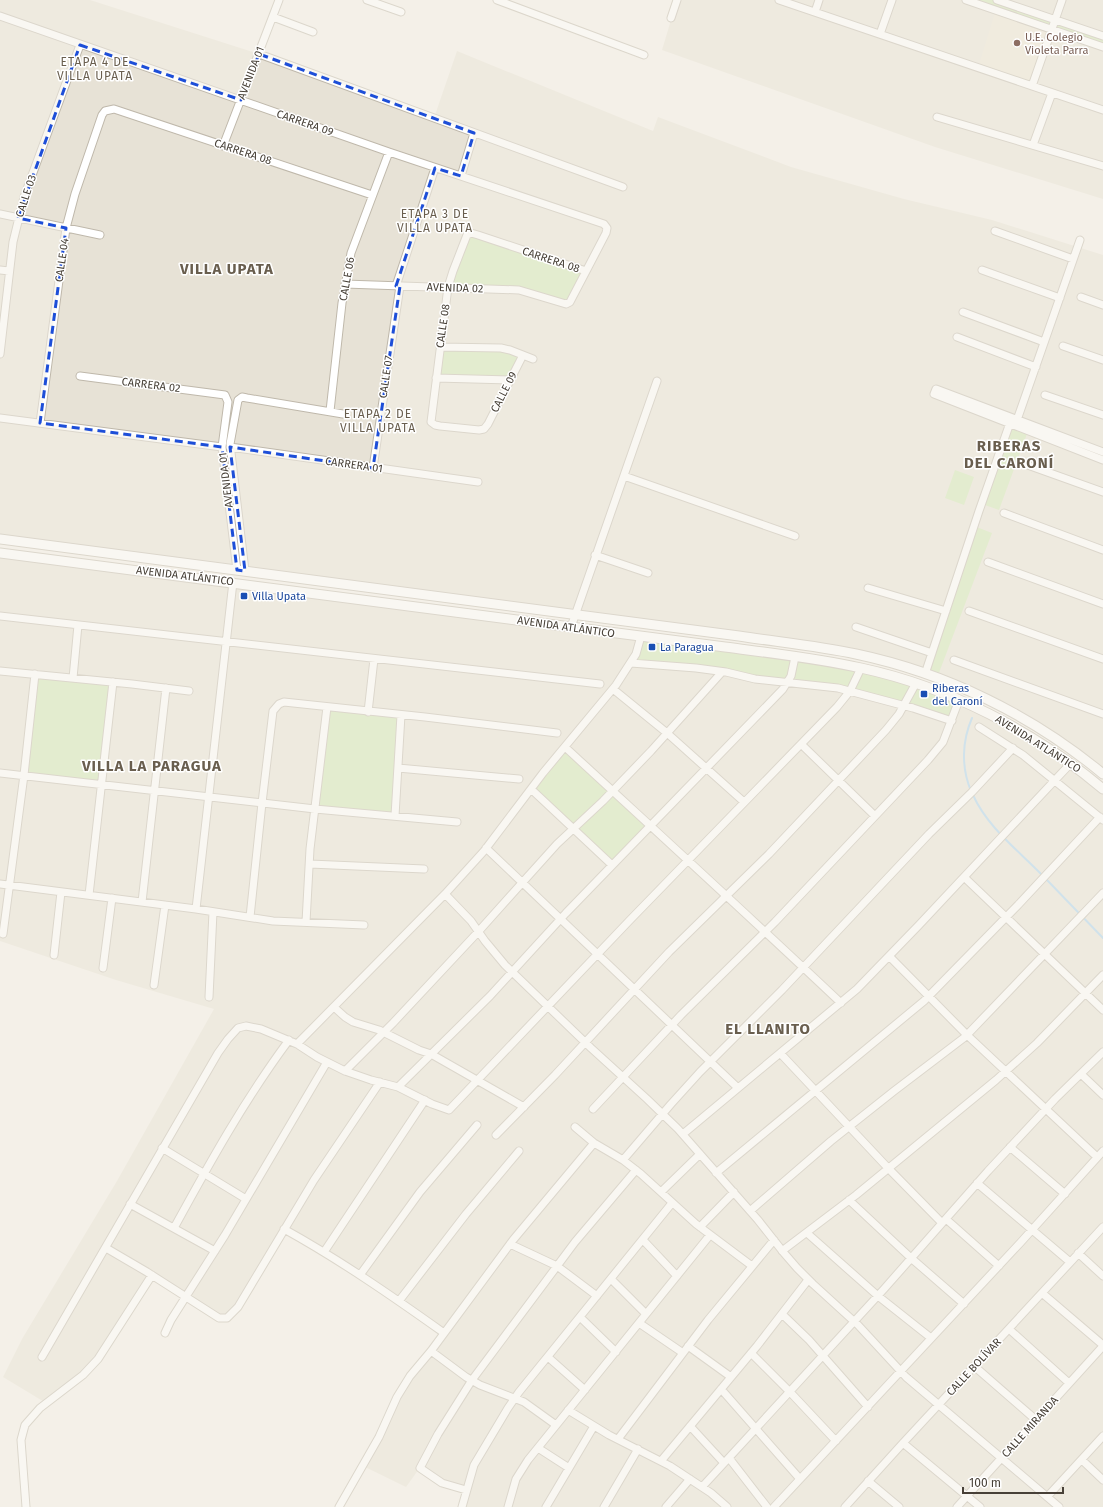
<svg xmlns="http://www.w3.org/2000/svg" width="1103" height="1507" viewBox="0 0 1103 1507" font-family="'Fira Sans',sans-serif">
<rect width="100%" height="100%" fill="#f4f0e8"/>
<path fill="#e7e2d6" d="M0,0h90l169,54 175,64 23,-67 196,80 5,-14 133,50 113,32 88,21 111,35v519l-131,-81 -114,-38 -858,-116z
M677,0h426v199l-168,-52 -273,-97z
M0,553l840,111 152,52 111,73v718h-641l4,-17 -13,-3 -34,-18 -13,18 -43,-21 34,-69 47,-64 -160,-103 -46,77 -15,12 -71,-44 -54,84 -52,44 -43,-26 19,-38 95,-158 97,-172 -98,-29 -116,-39z"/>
<path fill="#ece5d2" d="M996,10l56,19 -20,57 -54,-18z"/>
<path fill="#cfe7b1" d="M966,0h31l106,36v11z
M467,235l119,36 -16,31 -44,-10 -78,-5z
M440,347l50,1 33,7 -13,25 -74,-2z
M1010,424l18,7 -29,79 -17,-6z
M955,470l19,7 -10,28 -19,-7z
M974,526l18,7 -55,145 -12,-4z
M641,636l199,28 119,36 -7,21 -96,-29 -225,-29z
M35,674l78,8 -11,102 -78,-9z
M327,707l74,8 -6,101 -80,-7z
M565,747l85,79 -38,39 -81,-76z"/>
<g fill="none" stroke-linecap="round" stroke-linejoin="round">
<path stroke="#a5d1ef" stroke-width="2" d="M971,791c-10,-24 -9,-50 1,-73
M973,795c15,33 45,55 70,81
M1046,879l57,59"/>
<defs>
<path id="minor" d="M367,0l34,12
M497,0l147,55
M779,0l324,110
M966,0l137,47
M997,0l106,36
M815,12l4,-12
M0,16l389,136 215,72 3,4 -1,5 -36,69 -4,2 -47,-14 -174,-6
M273,17l40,15
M671,18l6,-18
M880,34l12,-34
M259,54l364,133
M1032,86l30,-86
M937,117l166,49
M1033,145l19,-52
M223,146l56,-146
M461,176l13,-43
M0,214l100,21
M995,231l78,28
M0,270l9,1
M982,270l78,28
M396,286l39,-118
M1081,297l22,8
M963,312l81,30
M957,337l79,30
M1063,346l40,14
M440,347l61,1 9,2 23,9
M0,354l13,-112 11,-45 56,-152
M523,355l-35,69 -4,5 -5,1 -39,-4 -5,-1 -4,-3 17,-135 5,-16 14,-36 4,-2 7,2 108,36
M80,376l145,19 3,7 -6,45 15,123
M436,378l74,2
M1045,395l58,20
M330,411l12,-108 9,-50 38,-101
M0,418l222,29
M1017,420l63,-180
M40,423l26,-195 9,-34 27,-79 3,-4 9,-2 258,86
M230,447l248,35
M1103,452l-167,-63 -2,5 169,66
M1022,463l81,29
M373,468l27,-182
M624,476l171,60
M1004,513l99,37
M595,555l53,18
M988,562l115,42
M245,571l-15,-127 8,-44 4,-3 5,1 96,16
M868,588l78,23
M969,611l134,48
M0,616l600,68
M571,627l86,-246
M856,627l76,26
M954,660l149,54
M631,663l65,5 30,4 29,7 83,9 75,20 39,13
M0,671l132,13 57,7
M925,674l54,-163 32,-91
M73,678l5,-53
M613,689l54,44 77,69
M368,712l6,-53
M979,727l44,28 80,65
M801,744l74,72
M565,747c92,85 185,170 276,256
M398,768l121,11
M0,773l315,36 142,13
M531,789l81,76
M395,816l6,-101
M486,848l252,240
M310,864l114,5
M964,877l139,133
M0,884l196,25 77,12 91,4
M445,894l26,27 14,20 20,24 86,83 56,51 31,30 80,91 26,33 13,15 16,16 45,41 48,52 153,130
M89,895l24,-213
M142,902l24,-214
M196,909l37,-327
M250,917l12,-114 11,-92 6,-7 5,-2 141,15 132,16
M306,922l4,-73 17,-142
M3,934l21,-159 11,-101
M54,955l7,-63
M889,956l78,79 130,122
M103,968l9,-70
M154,985l11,-80
M209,997l4,-85
M334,1007l11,10 8,5 26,8 40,20 12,4 93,53
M297,1044l148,-150 39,-43 59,-78 73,-88 20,-31 5,-18
M780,1053l108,115 54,55
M345,1071l48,-48 85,-91 79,-88 46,-43 48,-50 71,-79
M1081,1074l22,21
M398,1087l92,-91 76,-83 217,-224 8,-13 4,-19
M593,1109l88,-94 94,-93 153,-162 15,-18 16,-42
M575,1127l19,16 29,17 18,14 55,50 56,42
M683,1134l174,-145 62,-64 152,-162
M496,1135l59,-60 114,-123 100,-98 117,-124 13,-16 17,-31
M1010,1147l55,47
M162,1148l84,51
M623,1160l48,-56 29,-32 82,-82 147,-156 43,-42 41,-44
M716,1173l208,-172 94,-96 82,-88
M977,1183l93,79
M661,1192l39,-38
M849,1200l62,58 53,46
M130,1204l85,47
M750,1211l81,-70 63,-50 71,-54 138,-144
M946,1219l53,47
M700,1227l34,-35
M174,1228c35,-64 71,-129 115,-188
M284,1229c56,31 108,67 160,104
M807,1233l71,63 53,42
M643,1240l34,36
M510,1244l47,22 40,30
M106,1248l41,24 72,46h8l11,-11 76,-127 66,-98
M782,1251l74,-56 140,-115 41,-37 66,-68
M324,1252l101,-152
M1078,1253l25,23
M360,1275l60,-83 57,-67
M611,1279l35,35
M1042,1293l61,52
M399,1301l67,-87 53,-63
M782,1314l27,26 59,67
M580,1317l36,35
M639,1323l44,30
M1009,1329l60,54
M165,1333l6,-13 54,-85 102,-173
M688,1346l43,31
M431,1351l35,26 14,8 44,17 32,23
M751,1353l39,39 46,49
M42,1357l176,-304 10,-14 10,-11 8,-2 15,3 36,15 20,13 28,14 26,9 27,7 34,17 17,6 180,-189 208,-214 13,-16 11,-23
M548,1357l37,33
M974,1366l62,54
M721,1389l79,90
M568,1410l41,25 61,31 41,27 16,14
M690,1426l34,37
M618,1439l90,-119 66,-80
M903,1443l77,64
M538,1448l31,20
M729,1458l38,49
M1082,1460l21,20
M661,1461l96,-115 51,-66
M868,1481l31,26
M702,1487l182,-198 104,-118 67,-72 48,-47
M466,1490l-24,-7 -22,-15 18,-34 34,-54 103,-138 61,-72
M1047,1497l56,-61
M26,1507l-5,-67 4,-15 15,-17 43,-33 15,-16 54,-84
M339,1507l40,-70 18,-40 13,-21 21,-25 82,-111 81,-97
M462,1507l12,-42 34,-57 11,-16 153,-189
M508,1507l8,-28 12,-19 182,-225
M546,1507l48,-81
M604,1507l34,-58
M666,1507l24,-28
M774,1507l247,-265 82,-91
M845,1507l58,-64 200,-216
M957,1507l146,-161"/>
<path id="tertiary" d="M0,539l739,97c39,6 79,10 117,18 90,19 176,61 247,120
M0,553l725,94c45,6 91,11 136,21 88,19 173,63 242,121"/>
</defs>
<use href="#minor" stroke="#bfb8ab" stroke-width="9"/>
<use href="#tertiary" stroke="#bfb8ab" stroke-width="11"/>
<use href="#minor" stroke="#fff" stroke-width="7"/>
<use href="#tertiary" stroke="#fff" stroke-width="9"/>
</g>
<path d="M0 0H1103V1507H0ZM80,45l161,55 18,-46 215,79 -13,43 -26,-8 -39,118h4l-27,182 -143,-21 15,124 -8,-1 -15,-123 -182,-24 26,-195 -48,-10z" fill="#f4f0e8" fill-opacity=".55" fill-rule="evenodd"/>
<path fill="none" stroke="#1d4ed8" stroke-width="3" stroke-dasharray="8 5" stroke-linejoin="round" d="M80,45l161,55 18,-46 215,79 -13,43 -26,-8 -39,118h4l-27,182 -143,-21 15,124 -8,-1 -15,-123 -182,-24 26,-195 -48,-10z"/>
<circle fill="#8d6e63" stroke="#fff" stroke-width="1.5" cx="1017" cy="43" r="4"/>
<g fill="#1a4fb4" stroke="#fff" stroke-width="1.5">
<rect x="240" y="592" width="8" height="8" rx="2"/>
<rect x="648" y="643" width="8" height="8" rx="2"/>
<rect x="920" y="690" width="8" height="8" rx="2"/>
</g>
<g text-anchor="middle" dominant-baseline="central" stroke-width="3" stroke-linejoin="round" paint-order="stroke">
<g font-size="11" fill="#785e54" stroke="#fff" text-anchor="start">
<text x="1025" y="37">U.E. Colegio<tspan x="1025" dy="13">Violeta Parra</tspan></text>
</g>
<g font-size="11" fill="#474037" stroke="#fff">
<text transform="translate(251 73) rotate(-69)">AVENIDA 01</text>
<text transform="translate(305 123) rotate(19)">CARRERA 09</text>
<text transform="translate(243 152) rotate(18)">CARRERA 08</text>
<text transform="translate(26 196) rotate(-72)">CALLE 03</text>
<text transform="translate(62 260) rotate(-82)">CALLE 04</text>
<text transform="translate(551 260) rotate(18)">CARRERA 08</text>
<text transform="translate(347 279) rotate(-80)">CALLE 06</text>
<text transform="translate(455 288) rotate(2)">AVENIDA 02</text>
<text transform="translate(443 326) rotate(-82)">CALLE 08</text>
<text transform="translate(386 377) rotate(-82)">CALLE 07</text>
<text transform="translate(151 385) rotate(7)">CARRERA 02</text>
<text transform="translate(504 392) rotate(-63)">CALLE 09</text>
<text transform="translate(354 465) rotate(8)">CARRERA 01</text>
<text transform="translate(226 480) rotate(-97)">AVENIDA 01</text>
<text transform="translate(185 576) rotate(7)">AVENIDA ATLÁNTICO</text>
<text transform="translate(566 627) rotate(8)">AVENIDA ATLÁNTICO</text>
<text transform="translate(1038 744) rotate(32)">AVENIDA ATLÁNTICO</text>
<text transform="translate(974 1367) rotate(-47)">CALLE BOLÍVAR</text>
<text transform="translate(1030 1427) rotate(-48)">CALLE MIRANDA</text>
</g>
<g font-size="11" fill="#164399" stroke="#fff" text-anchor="start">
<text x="252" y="596">Villa Upata</text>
<text x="660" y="647">La Paragua</text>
<text x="932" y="688">Riberas<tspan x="932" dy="13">del Caroní</tspan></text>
</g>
<g font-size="12" letter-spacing="1" fill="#695e4e" stroke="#fff">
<text x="95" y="62">ETAPA 4 DE<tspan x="95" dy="14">VILLA UPATA</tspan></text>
<text x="435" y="214">ETAPA 3 DE<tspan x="435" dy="14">VILLA UPATA</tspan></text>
<text x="378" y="414">ETAPA 2 DE<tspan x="378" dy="14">VILLA UPATA</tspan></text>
</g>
<g font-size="15" font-weight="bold" letter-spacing="1" fill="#695e4e" stroke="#fff">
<text x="227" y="269">VILLA UPATA</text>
<text x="1009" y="446">RIBERAS<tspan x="1009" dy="17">DEL CARONÍ</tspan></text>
<text x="152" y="766">VILLA LA PARAGUA</text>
<text x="768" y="1029">EL LLANITO</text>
</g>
</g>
<path d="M963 1487v6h100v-6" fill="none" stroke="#474037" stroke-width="2"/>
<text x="969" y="1487" font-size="12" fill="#474037" stroke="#ffffff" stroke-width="3" paint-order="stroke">100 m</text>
</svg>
